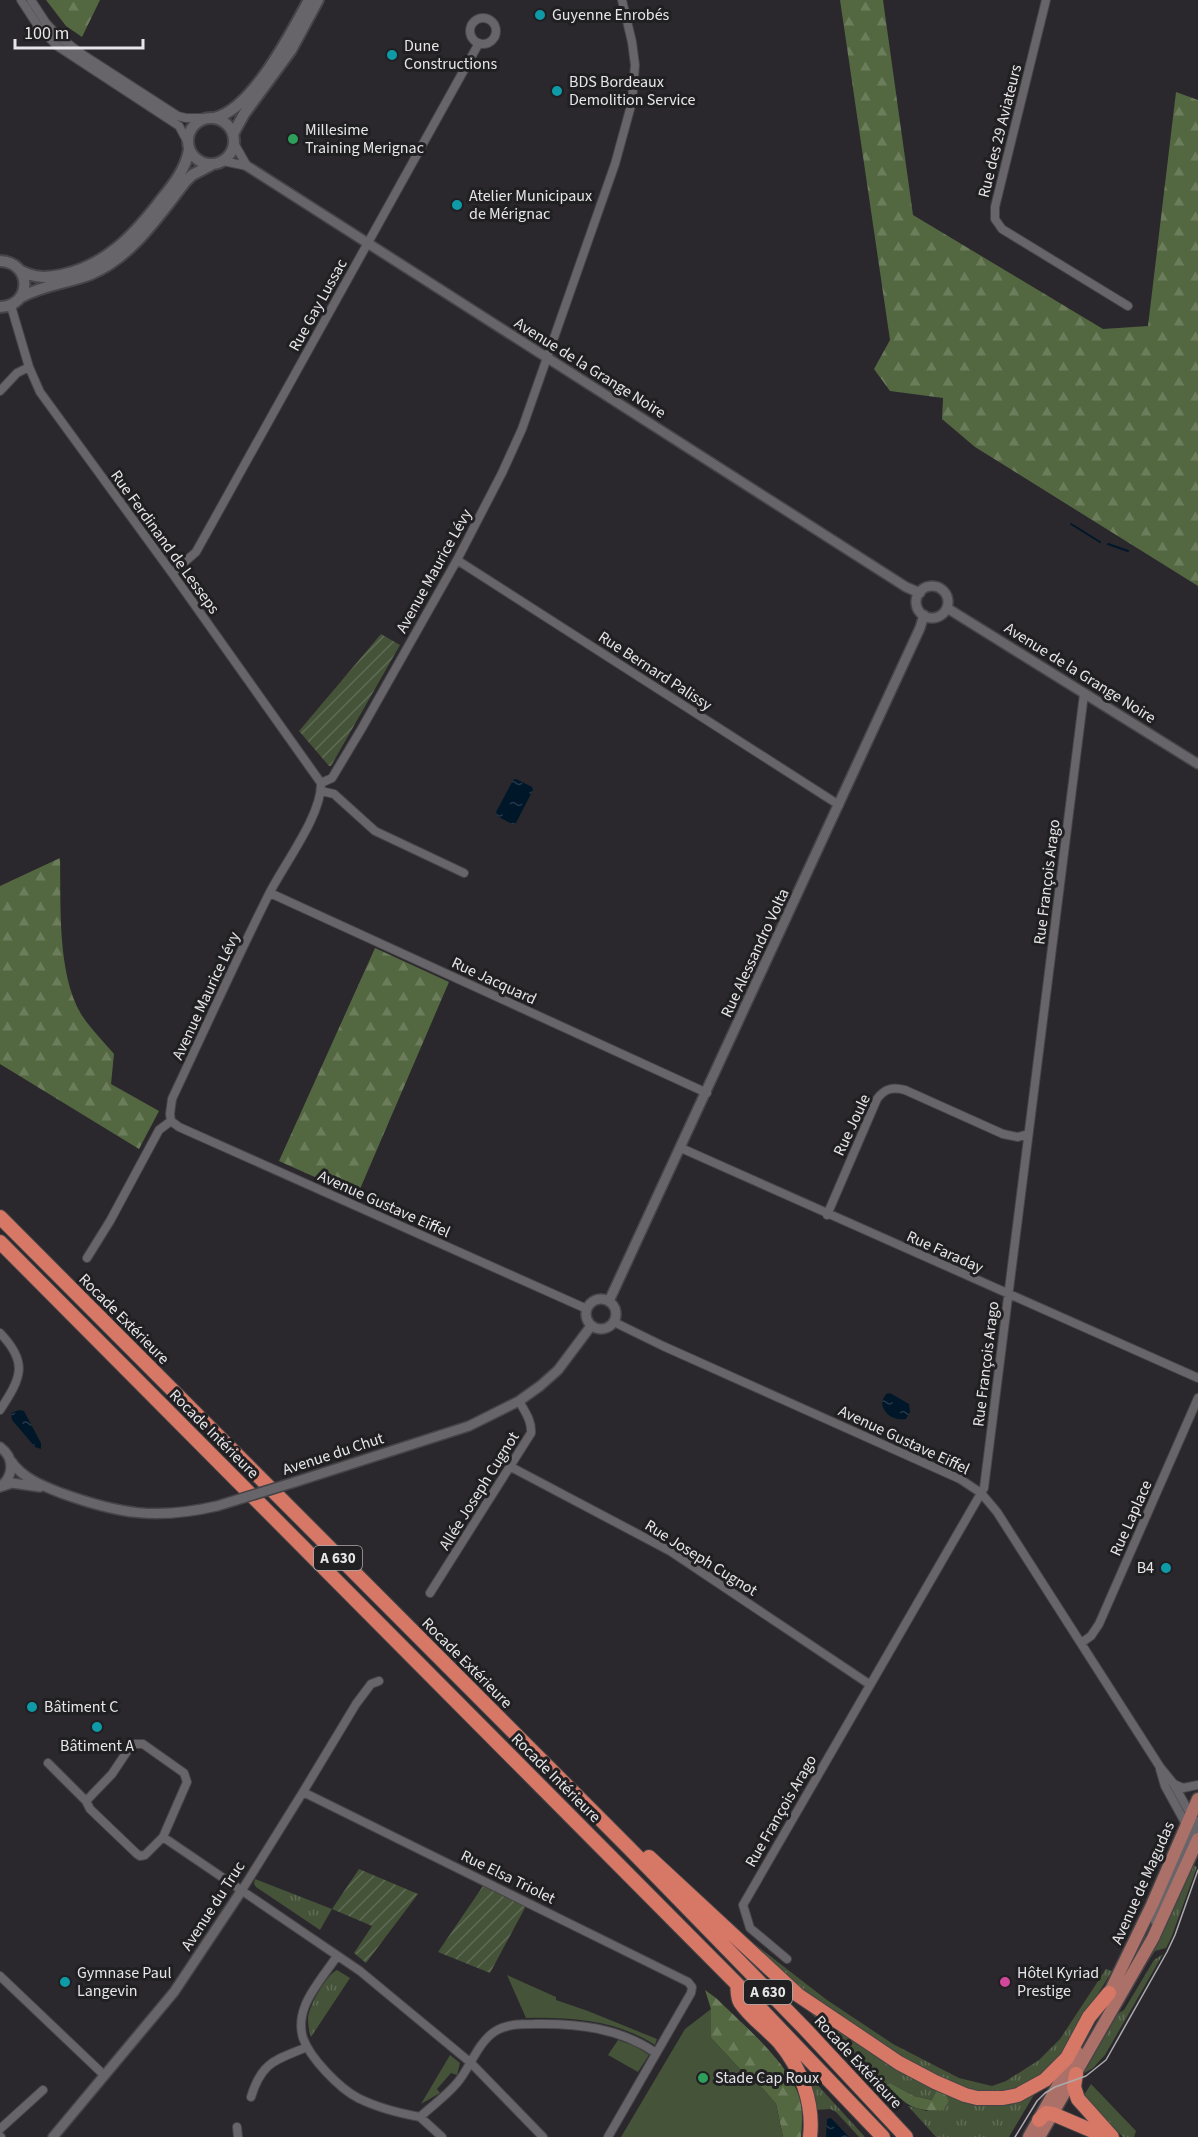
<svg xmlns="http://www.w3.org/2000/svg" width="1198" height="2137" viewBox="0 0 1198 2137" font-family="'Source Sans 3',sans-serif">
<defs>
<pattern id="grass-tufts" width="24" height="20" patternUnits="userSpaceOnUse" patternTransform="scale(1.5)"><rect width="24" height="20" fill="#455339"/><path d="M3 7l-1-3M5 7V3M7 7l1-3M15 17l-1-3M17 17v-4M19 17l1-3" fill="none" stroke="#606c56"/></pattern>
<pattern id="forest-firs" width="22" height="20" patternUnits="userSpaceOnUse" patternTransform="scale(1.5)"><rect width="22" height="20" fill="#536741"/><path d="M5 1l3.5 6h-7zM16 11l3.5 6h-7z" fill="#6c7d5c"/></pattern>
<pattern id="garden-furrows" width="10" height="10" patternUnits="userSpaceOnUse" patternTransform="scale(1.5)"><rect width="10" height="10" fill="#455339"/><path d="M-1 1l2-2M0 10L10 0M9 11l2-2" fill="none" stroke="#606c56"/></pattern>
<pattern id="water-ripples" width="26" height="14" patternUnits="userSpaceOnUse" patternTransform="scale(1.5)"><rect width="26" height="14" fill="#001729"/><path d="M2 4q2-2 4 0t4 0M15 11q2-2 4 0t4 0" fill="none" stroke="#253948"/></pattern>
</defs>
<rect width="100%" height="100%" fill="#2a282c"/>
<path fill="url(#grass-tufts)" d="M1191,1864l6,3 -26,71 -5,10 -11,3 -15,22z
M255,1879l77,30 -12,21 -64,-43 -2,-3z
M747,1938l80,62 66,44 66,34 33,8 14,-5 33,-21 21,-21 46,-70 6,2 -55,90 -15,13 -19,12 -22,7h-19l-24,-6 -71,-38 -94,-65z
M1163,1954l-58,101 -12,13 -12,7 33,-59 10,-6 30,-50z
M337,1970l13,8 -39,59c-2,-6 -3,-12 -3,-19 1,-12 18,-43 29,-48z
M796,1999l141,91 -4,10 -19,-4 -24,-13 -4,2z
M804,2070l61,67h-6l-23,-25 -6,-3 -15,1z
M1091,2084l45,47 -2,6h-11l-33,-33 -6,-9z
M1035,2093l-26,44h-73l-28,-31 19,5 22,-10 -3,-6 23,7z"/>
<path fill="url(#forest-firs)" d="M46,0h54l-18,37 -16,-11z
M840,0h43l30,215 190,114 45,-3 28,-234 22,8v486l-223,-139 -33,-28 1,-21 -53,-7 -16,-22 16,-29z
M60,858c1,47 -3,115 21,156 9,14 22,27 33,40l-3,30 48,27 -20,38 -139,-85v-178z
M375,948l74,34 -92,214 -78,-35z
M705,1990l11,8c27,27 73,64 84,101 3,13 2,25 1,38h-18l-7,-33 -13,-15 -25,-22 -27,-29v-29z
M890,2083l24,13 18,4 5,-10 9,5 3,6 -6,9c-31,2 -36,-5 -57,-25z"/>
<path fill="#455339" d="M507,1975l49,22v3l32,11 69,28 -2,6c-39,-25 -84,-28 -129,-27z
M711,2009v29l27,29 25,22 13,15 7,33h-162l64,-108z
M618,2040l17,6 14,9 -11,17 -30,-17z
M450,2055l10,8 -3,12 -6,-2 -14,16 3,4 -19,11z"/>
<path fill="url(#garden-furrows)" d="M381,634l19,11 -69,121h-2l-30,-35z
M359,1869l59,25 -52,69 -12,-10 18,-27 -40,-17z
M483,1886l43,20 -36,67 -52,-21z"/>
<path fill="url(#water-ripples)" d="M516,779l16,8 1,3 -17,33 -4,1 -15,-8 -1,-4 17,-32z
M890,1393l19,11 1,8 -4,7c-12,2 -24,-5 -24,-18l4,-7z
M19,1410l5,1 17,32v6l-6,-2 -23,-27 -1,-7z
M831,2118l18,19h-23l1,-18z"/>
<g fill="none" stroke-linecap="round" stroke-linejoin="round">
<path stroke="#001729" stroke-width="2" d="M1071,524l29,18
M1108,544l20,7"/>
<defs>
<path id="minor" d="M21,0l17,26 19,20 122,80 9,17
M31,0l15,23 13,14 23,17 96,62 8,2h20
M1046,0l-51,207v12l7,10 126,77
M470 31a13 13 0 1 1 26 0a13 13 0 1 1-26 0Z
M234,143l13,23
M223,161l24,5
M11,306l18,61 11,25 132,181 149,210
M0,391l17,-18 12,-6
M457,560l382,245
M172,573l24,-21 283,-509
M321,783l11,-5 30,-50 95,-168 45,-87 20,-44 93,-265 17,-62 3,-37 -3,-23 -10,-42
M321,791l13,3 41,37 89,42
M270,893l437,200
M171,1121l8,6 408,182
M171,1121l-1,-7 2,-15c32,-68 63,-137 97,-205 15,-30 53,-79 52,-111
M681,1148l517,230
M827,1215l50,-116c8,-11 16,-12 28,-9l98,44 15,3 10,-3
M87,1258l23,-37 49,-91 12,-9
M614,1322l49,24 297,133 21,14 16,19 163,255 13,16 19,34
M0,1333c29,30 21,45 0,77
M511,1467l159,84 199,133
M430,1593l101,-160c1,-12 -6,-21 -12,-32
M1081,1643l10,-7 8,-12 99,-226
M48,1763l38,38 4,8 47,45 3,2 5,-1 18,-18 197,134 111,92 72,74
M1160,1769l5,17 22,40
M1174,1784l9,4 15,-3
M303,1792l385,190 4,5 -1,6 -83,144
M86,1801l26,-27 20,-30h11l41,29 3,9 -24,55
M242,1890l61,-98 53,-88 15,-20 8,-3
M1155,1921l35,-85 1,-7
M337,1956c-9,14 -27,35 -32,50 -4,10 -5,22 -2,32 7,20 36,50 55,60 20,10 40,15 62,19 12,-11 26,-21 37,-34 13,-15 20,-39 37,-51 12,-8 26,-8 40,-8 43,-1 86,4 122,29
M787,1959l-37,-31 -7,-23 241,-417 100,-794
M0,1976l104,99
M251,2097c11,-36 25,-37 56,-50
M420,2117l22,20
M237,2127l1,10
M0,2129l43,-39
M0,2136l1,1"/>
<path id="tertiary" d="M247,166l659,421 14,6
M916 602a16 16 0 1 1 32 0a16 16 0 1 1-32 0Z
M947,608l251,156
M586 1314a15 15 0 1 1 30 0a15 15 0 1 1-30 0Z
M609,1301l311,-673 4,-13
M0,1447c15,11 14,29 0,40
M11,1461c11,17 32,25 50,32 58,21 95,27 156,13
M295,1482l174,-56 50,-25 21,-15 18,-16 33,-44
M3,1486l9,-3 28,4
M53,2137l121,-145 68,-102"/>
<path id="secondary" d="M188 141a23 23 0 1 1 46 0a23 23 0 1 1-46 0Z
M214,118c38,-8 77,-85 95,-118
M233,134l11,-20 47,-64 27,-50
M0,261c32,1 33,45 0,46
M21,271c14,7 25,7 40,4 43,-9 70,-37 96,-70 14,-18 28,-33 32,-55
M21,297c22,-12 47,-14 70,-23 41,-17 68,-59 95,-93l6,-6 19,-10
M1195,1846l-1,-11 4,-13"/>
<path id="primary" d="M1106,2000l46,-95 46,-106
M1029,2137l48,-85
M1039,2137l114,-199 45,-99"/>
<path id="motorway" d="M0,1217l629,631 178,183 99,106
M0,1242l737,742 146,153
M649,1857l149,138 101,68 36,19 30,13 12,3h26l15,-3 27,-15 22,-22 22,-41 20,-24
M737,1984c1,5 0,13 3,18 10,15 27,27 39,40 22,26 35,61 31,95
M1076,2074l-2,13 4,12 34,38
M1039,2120l7,-7 7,1 54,23"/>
</defs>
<use href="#minor" stroke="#464447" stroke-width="10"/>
<use href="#tertiary" stroke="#464447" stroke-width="12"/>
<use href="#secondary" stroke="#464447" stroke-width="14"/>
<use href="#primary" stroke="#464447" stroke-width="15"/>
<use href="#motorway" stroke="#464447" stroke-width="16"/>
<use href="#minor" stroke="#68656a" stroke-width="8"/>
<use href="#tertiary" stroke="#68656a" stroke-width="9"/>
<use href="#secondary" stroke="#68656a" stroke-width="10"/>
<use href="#primary" stroke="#ab7068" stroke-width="12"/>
<use href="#motorway" stroke="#d77866" stroke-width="14"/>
<path stroke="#acabae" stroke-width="1.5" d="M1015,2137l22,-36 8,-8 10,-6 31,-11 20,-16 61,-108 8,-17 23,-65"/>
<defs>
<path id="tertiary-bridge" d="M217,1506l78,-24"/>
</defs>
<use href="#tertiary-bridge" stroke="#464447" stroke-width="12" stroke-linecap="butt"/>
<use href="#tertiary-bridge" stroke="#68656a" stroke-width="9"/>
</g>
<g fill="#0f9aa8" stroke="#201f22" stroke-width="2">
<circle cx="540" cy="15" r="6"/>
<circle cx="392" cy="55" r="6"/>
<circle cx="557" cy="91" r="6"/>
<circle cx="457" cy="205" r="6"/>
<circle cx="1166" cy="1568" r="6"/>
<circle cx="32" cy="1707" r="6"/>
<circle cx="97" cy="1727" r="6"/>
<circle cx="65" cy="1982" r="6"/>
</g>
<g fill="#2e9e5b" stroke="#201f22" stroke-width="2">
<circle cx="293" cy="139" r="6"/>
<circle cx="703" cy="2078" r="6"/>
</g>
<circle fill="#d1479c" stroke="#201f22" stroke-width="2" cx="1005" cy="1982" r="6"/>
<g text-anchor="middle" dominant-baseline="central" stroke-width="6" stroke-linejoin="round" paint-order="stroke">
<g fill="#201f22" stroke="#abaaad" stroke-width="1.5">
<rect x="314" y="1546" width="48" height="24" rx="4.5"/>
<rect x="744" y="1980" width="48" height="24" rx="4.5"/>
</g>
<g font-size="15" font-weight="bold" fill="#e6e5e8">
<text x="338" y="1558">A 630</text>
<text x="768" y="1992">A 630</text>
</g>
<g font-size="16" fill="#e6e5e8" stroke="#201f22" text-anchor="start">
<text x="552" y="15">Guyenne Enrobés</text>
<text x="404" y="46">Dune<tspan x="404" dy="18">Constructions</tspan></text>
<text x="569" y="82">BDS Bordeaux<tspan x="569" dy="18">Demolition Service</tspan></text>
<text x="305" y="130">Millesime<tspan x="305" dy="18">Training Merignac</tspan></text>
<text x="469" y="196">Atelier Municipaux<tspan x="469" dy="18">de Mérignac</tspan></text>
<text x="1154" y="1568" text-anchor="end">B4</text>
<text x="44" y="1707">Bâtiment C</text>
<text x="97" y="1746" text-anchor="middle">Bâtiment A</text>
<text x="77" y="1973">Gymnase Paul<tspan x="77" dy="18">Langevin</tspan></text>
<text x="1017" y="1973">Hôtel Kyriad<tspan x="1017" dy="18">Prestige</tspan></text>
<text x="715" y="2078">Stade Cap Roux</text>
</g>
<g font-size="16" fill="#e6e5e8" stroke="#201f22">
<text transform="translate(1000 131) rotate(-76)">Rue des 29 Aviateurs</text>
<text transform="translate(318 305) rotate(-61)">Rue Gay Lussac</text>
<text transform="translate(590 368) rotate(32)">Avenue de la Grange Noire</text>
<text transform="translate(165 542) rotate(54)">Rue Ferdinand de Lesseps</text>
<text transform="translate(434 571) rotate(-61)">Avenue Maurice Lévy</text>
<text transform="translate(655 671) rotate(33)">Rue Bernard Palissy</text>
<text transform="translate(1080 673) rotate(32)">Avenue de la Grange Noire</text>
<text transform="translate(1047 882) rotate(-83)">Rue François Arago</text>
<text transform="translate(755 953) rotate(-65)">Rue Alessandro Volta</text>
<text transform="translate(494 981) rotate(25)">Rue Jacquard</text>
<text transform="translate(206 996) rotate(-65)">Avenue Maurice Lévy</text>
<text transform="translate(852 1125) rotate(-65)">Rue Joule</text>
<text transform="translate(384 1204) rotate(24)">Avenue Gustave Eiffel</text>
<text transform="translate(945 1252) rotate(24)">Rue Faraday</text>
<text transform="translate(124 1319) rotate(45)">Rocade Extérieure</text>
<text transform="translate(986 1364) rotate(-83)">Rue François Arago</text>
<text transform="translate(214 1434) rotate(45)">Rocade Intérieure</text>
<text transform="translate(904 1440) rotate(25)">Avenue Gustave Eiffel</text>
<text transform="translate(333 1454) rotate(-18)">Avenue du Chut</text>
<text transform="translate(479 1491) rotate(-58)">Allée Joseph Cugnot</text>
<text transform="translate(1131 1518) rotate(-66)">Rue Laplace</text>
<text transform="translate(701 1558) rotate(32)">Rue Joseph Cugnot</text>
<text transform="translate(467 1663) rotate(45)">Rocade Extérieure</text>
<text transform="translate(556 1778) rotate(45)">Rocade Intérieure</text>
<text transform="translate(781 1811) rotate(-60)">Rue François Arago</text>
<text transform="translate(508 1877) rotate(26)">Rue Elsa Triolet</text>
<text transform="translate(1143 1883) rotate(-66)">Avenue de Magudas</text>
<text transform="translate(213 1906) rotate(-57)">Avenue du Truc</text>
<text transform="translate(858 2062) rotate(47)">Rocade Extérieure</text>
</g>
</g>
<path d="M15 39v9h128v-9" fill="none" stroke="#e6e5e8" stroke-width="3"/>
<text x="24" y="39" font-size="18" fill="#e6e5e8" stroke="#201f22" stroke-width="4.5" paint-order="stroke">100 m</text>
</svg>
